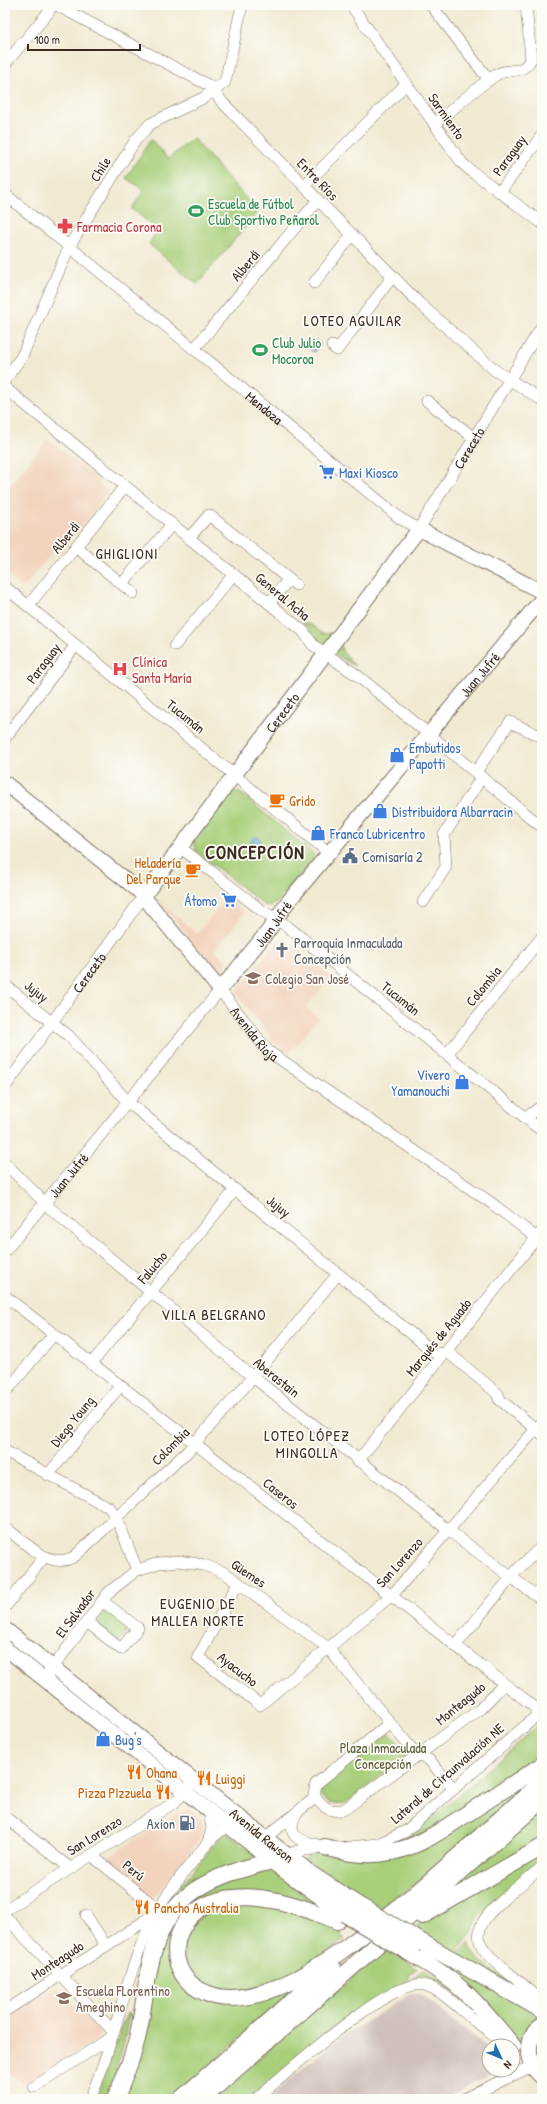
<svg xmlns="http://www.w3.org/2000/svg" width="547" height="2104" viewBox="0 0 547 2104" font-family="'Patrick Hand',sans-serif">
<rect width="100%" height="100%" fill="#fdfcf7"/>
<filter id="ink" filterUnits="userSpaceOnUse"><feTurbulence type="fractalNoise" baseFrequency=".025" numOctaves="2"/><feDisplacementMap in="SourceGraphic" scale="8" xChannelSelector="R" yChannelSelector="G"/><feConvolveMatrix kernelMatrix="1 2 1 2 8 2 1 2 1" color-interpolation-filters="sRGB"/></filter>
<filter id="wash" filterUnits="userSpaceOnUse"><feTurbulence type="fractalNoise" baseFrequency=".012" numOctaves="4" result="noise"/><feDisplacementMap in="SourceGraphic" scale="16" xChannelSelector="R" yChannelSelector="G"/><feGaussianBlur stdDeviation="0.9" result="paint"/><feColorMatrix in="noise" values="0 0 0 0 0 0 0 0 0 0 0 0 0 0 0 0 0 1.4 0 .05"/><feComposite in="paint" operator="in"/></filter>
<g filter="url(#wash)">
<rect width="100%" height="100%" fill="#f1ead3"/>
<path fill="#f2d4be" d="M48,439l52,42 -2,3 11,8 -48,60 -5,-4 -31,38h-5l-15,-12v-83z
M227,897l18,15 -31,38 13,12 -6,8 -7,-1 -57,-71 40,36z
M285,939l47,38 -26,30 13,11 -30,35 -14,-10 -37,-48v-6l41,-49z
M187,1807l15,13 1,15 -50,63 -44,-36 1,-6z
M54,1988h4l42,43 -1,7 -74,46 -20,-12v-53z"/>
<path fill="#cfc0ba" d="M410,1994h11l68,55v21h12l-58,29h-175l66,-57z"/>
<path fill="#a9cf7a" stroke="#727c4c" d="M193,138l65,74 -61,72 -48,-40 9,-14 -26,-21 12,-19 -18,-12 25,-39 17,20z
M303,623l8,2 12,9 11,-1 -10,14 -11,-8 -3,-9z
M340,641l2,10c6,5 8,10 13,15l-23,-14z
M234,792h5l75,62 -1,5 -36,44 -6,3 -7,-1 -68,-54 -2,-10 35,-46z
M107,1611l22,16v3l-9,11h-3l-21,-18 8,-11z
M542,1722v37l-114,73 -32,13 22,-15z
M387,1733c8,3 19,17 17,26l-60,45c-12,2 -27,-4 -24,-18z
M539,1773l-116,104 -40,32 -21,-11 -58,-39 4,-1 1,-4h7l58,3z
M542,1808v36l-98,54 16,-17z
M224,1832l35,24 -53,24 -47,37 11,-18z
M542,1851v9l-62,54 -9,20 -15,19 -41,-25 14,-11z
M266,1866l53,40 -95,-10 -53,51 35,50 99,-20 -16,18 -118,104h-49l36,-156 37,-49z
M239,1903l22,1 72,20 9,9 -1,2 4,4 -40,28 -46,21 -38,4 -30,-15 -10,-30 17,-32z
M469,1943c5,19 31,33 47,42l-12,-3 -47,-26z
M419,1949l123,68 -15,12 -6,16c-34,-41 -55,-68 -102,-96z
M384,1950l22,11 11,8 -8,6v5l-78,49 -81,70h-38z
M424,1969l17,11 38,35c-19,-16 -41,-43 -68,-36z
M127,2012l2,1c-4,29 -12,59 -23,86h-10z
M542,2035v29c-8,-10 -5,-18 0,-29z"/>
<path fill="#6aa1d8" stroke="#52667b" d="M315,340l5,4 -6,8 -5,-3z
M251.5 841a4.5 4.5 0 1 1 9 0a4.5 4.5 0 1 1-9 0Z"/>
</g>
<g filter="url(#ink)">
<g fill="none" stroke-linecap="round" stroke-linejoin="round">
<defs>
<g id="minor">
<path d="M56,5l154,81 12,16 198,202 76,67 46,29"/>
<path d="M351,5l111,158 9,8 71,52"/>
<path d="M431,5l58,75"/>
<path d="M5,64l43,-51 4,-8"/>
<path d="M434,124c21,-16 40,-35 62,-49 13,-9 25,2 35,-16l-5,-54"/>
<path d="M304,186l102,-102"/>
<path d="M500,192l42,-57"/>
<path id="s1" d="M5,194l396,325 18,10 123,-203"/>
<path d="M314,283l38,-48"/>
<path d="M332,346l5,4 56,-74"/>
<path d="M194,349l124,-149"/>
<path d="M5,380l17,-24 48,-111 65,-104 15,-17 55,-27 20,-15 17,-77"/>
<path d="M5,388l298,243 10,14 45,31 184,151"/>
<path d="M427,401l47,37"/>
<path d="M189,538l20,-23 87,70"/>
<path d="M76,547l57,46"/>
<path d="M122,584l50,-60"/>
<path d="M5,587l324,266"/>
<path d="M269,603l19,-23"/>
<path d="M28,606l97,-120"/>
<path d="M175,645l59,-71"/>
<path d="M5,738l71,-93"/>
<path d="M476,772l34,-50 32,15"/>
<path d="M181,848l80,62 26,16 255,205"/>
<path d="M423,902l23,-35 -2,-32 38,-58"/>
<path d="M5,985l64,51 59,66 307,251 15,1 48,40 1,5 43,35"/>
<path d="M447,1054l95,-117"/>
<path id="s2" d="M5,1087l138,-190"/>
<path d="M525,1118l17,-12"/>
<path d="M5,1163l46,46 202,168 195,153 94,70"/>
<path id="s3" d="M5,1251l215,-261 48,61 222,151 52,40"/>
<path d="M5,1296l536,416"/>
<path d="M91,1364l144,-174"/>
<path d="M5,1393l49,-59"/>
<path d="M5,1451l105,57 10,18 17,44 22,-7 20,-2 25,4 21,8 102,74 84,101 19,13 24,28"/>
<path d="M358,1461l184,-230"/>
<path d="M48,1475l72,-89"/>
<path d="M5,1527c18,14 46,45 70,29l113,-105 65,-74 85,-103"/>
<path d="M238,1583l-40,74 62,48 133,-111 149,-172"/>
<path d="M5,1607l39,-50"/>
<path d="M87,1622l34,27 17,-21 -36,-27"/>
<path d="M455,1646l63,-77 24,-23"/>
<path d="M48,1674l61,-82 28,-22"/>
<path d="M390,1723l-74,61 -2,11c8,12 17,19 31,14l134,-99 25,-26"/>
<path d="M296,1813c-11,26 3,26 24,33"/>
<path d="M5,1817l65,51"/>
<path d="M208,1842l4,-13 -3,-18"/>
<path d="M260,1842l56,-45"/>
<path d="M351,1847l27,-3 28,-13 136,-120"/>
<path d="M91,1855l67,54"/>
<path d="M282,1857l15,-6 35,-4"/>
<path d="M542,1867c-16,14 -52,40 -60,57 -5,10 -3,21 5,29 16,18 38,31 55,49"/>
<path d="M5,1910l170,-108 15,-16"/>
<path d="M86,1915l20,31"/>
<path d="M5,1916l109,116"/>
<path d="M5,2011l149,-96"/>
<path d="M34,2087l78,-50"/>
<path d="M90,2099c26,-59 35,-125 64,-183 12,-22 28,-41 43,-60 10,-12 22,-30 39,-30"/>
<path d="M256,2099c27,-23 135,-122 168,-114 17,4 38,26 52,37 9,6 18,13 27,19"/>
<path d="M464,2099l68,-33"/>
</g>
<g id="major">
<path id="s4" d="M5,783l134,108 81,99 48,-59 19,-28 255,-304"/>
<path id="s5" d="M143,897l276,-368 123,63"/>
<path d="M5,1629l282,226"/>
<path d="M5,1648l267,213"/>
</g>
<path id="highway" d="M325,1847c22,6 44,10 66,5 28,-5 51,-22 74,-37 26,-17 51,-33 77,-50
M287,1855l22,18 47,31
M404,1904l138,-122
M422,1916l120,-69
M337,1921c-39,-16 -85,-33 -126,-18 -42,16 -49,72 -5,90 18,8 40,5 59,-1 55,-18 102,-61 147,-96
M425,1944l117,66
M413,1955c48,27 66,50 100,91
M542,2026c-19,13 -16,37 0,50
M115,2099c10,-22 19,-45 24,-69 10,-50 8,-105 55,-139 23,-16 51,-23 78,-30l73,53
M181,2099l151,-133
M202,2099l340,-299"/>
</defs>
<use href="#minor" stroke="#7b6d5d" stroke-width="12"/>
<use href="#major" stroke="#7b6d5d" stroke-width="16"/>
<use href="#highway" stroke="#7b6d5d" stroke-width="18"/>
<use href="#minor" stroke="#fff" stroke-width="11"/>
<use href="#major" stroke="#fff" stroke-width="14"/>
<use href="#highway" stroke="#fff" stroke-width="16"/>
<defs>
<path id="highway-bridge" d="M356,1904l69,40
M345,1914l68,41"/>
</defs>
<use href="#highway-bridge" stroke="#7b6d5d" stroke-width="18" stroke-linecap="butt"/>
<use href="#highway-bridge" stroke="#fff" stroke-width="16"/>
</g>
</g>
<defs>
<symbol id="stadium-bare" viewBox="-9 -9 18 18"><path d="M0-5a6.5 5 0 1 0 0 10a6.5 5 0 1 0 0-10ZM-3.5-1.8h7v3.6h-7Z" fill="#2e9e5b" stroke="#fdfcf7" stroke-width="2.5" paint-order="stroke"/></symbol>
<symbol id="pharmacy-bare" viewBox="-9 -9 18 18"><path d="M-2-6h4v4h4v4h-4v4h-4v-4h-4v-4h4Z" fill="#e0444e" stroke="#fdfcf7" stroke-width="2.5" paint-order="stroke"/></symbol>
<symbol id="supermarket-bare" viewBox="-9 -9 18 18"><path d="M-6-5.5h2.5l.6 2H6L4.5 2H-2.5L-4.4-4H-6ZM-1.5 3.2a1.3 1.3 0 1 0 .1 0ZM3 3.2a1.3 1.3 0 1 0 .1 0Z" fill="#3f7fe0" stroke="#fdfcf7" stroke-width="2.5" paint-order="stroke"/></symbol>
<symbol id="hospital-bare" viewBox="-9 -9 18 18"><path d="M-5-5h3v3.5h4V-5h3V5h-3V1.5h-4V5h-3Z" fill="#e0444e" stroke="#fdfcf7" stroke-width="2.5" paint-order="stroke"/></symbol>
<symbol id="shop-bare" viewBox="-9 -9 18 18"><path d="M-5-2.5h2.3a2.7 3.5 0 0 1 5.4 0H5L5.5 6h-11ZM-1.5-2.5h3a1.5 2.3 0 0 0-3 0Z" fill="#3f7fe0" stroke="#fdfcf7" stroke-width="2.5" paint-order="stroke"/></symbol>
<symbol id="cafe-bare" viewBox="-9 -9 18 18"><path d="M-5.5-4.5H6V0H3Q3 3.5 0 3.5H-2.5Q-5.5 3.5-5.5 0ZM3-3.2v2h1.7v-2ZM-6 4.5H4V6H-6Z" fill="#e8710a" stroke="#fdfcf7" stroke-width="2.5" paint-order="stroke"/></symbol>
<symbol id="civic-bare" viewBox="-9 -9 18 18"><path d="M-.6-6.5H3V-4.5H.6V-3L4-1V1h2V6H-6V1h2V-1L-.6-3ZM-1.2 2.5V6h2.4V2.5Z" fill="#5c6f8a" stroke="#fdfcf7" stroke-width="2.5" paint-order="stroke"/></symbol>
<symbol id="church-bare" viewBox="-9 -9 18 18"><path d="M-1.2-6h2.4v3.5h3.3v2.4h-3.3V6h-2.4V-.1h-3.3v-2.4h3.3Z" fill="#6b7280" stroke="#fdfcf7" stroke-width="2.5" paint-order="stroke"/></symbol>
<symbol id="school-bare" viewBox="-9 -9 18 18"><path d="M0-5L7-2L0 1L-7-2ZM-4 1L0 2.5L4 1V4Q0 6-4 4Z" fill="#8d6e63" stroke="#fdfcf7" stroke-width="2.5" paint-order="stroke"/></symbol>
<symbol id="restaurant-bare" viewBox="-9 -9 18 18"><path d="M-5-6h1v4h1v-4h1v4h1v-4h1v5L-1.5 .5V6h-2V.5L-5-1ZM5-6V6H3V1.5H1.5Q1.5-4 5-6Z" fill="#e8710a" stroke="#fdfcf7" stroke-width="2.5" paint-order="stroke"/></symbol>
<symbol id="fuel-bare" viewBox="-9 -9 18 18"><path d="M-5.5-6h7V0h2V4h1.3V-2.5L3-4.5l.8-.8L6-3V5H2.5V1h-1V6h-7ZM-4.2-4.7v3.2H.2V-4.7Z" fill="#5c6f8a" stroke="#fdfcf7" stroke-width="2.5" paint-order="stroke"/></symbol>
</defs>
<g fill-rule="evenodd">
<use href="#stadium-bare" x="185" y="200" width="22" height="22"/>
<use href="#pharmacy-bare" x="54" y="215" width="22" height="22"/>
<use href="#stadium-bare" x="249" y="339" width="22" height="22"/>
<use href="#supermarket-bare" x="316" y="461" width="22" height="22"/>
<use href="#hospital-bare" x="109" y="658" width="22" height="22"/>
<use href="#shop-bare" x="386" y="744" width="22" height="22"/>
<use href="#cafe-bare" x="266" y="789" width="22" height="22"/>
<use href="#shop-bare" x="369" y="800" width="22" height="22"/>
<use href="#shop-bare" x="307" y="822" width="22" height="22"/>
<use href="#civic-bare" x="339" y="845" width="22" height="22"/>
<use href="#cafe-bare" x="182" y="859" width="22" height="22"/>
<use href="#supermarket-bare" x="218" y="889" width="22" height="22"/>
<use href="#church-bare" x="271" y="939" width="22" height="22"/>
<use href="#school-bare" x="242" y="967" width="22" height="22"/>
<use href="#shop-bare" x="451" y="1071" width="22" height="22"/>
<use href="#shop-bare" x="92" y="1728" width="22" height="22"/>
<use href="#restaurant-bare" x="123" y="1761" width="22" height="22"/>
<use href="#restaurant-bare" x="193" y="1767" width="22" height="22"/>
<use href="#restaurant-bare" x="152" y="1781" width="22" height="22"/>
<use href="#fuel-bare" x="176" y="1812" width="22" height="22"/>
<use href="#restaurant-bare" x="131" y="1896" width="22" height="22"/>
<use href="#school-bare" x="53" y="1987" width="22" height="22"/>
</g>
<g text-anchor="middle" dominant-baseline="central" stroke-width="3.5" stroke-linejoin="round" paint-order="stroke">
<g font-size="14" fill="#3b2a1e" stroke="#fdfcf7">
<text transform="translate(447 116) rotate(55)">Sarmiento</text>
<text transform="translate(509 155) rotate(-54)">Paraguay</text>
<text transform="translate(100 169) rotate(-58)">Chile</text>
<text transform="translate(318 179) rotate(46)">Entre Ríos</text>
<text transform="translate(245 265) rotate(-50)">Alberdi</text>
<text stroke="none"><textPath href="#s1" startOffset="336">Mendoza</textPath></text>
<text stroke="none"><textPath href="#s1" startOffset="628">Cereceto</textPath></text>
<text transform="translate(65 537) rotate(-51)">Alberdi</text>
<text transform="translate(283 596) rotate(40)">General Acha</text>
<text transform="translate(43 663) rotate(-53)">Paraguay</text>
<text stroke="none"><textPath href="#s4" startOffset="709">Juan Jufré</textPath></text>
<text stroke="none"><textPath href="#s5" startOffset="231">Cereceto</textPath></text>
<text transform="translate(186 716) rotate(39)">Tucumán</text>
<text stroke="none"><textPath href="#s4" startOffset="385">Juan Jufré</textPath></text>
<text stroke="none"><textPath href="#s2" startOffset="142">Cereceto</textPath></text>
<text transform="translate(483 986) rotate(-51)">Colombia</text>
<text transform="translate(37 991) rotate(38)">Jujuy</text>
<text transform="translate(401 998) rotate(39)">Tucumán</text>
<text stroke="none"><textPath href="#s3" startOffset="394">Avenida Rioja</textPath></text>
<text stroke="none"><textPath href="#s3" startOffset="99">Juan Jufré</textPath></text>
<text transform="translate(279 1206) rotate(39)">Jujuy</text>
<text transform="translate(152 1267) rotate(-50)">Falucho</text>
<text transform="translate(438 1337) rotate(-51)">Marqués de Aguado</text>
<text transform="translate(277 1377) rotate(39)">Aberastain</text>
<text transform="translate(72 1421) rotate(-51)">Diego Young</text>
<text transform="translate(170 1446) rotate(-45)">Colombia</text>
<text transform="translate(281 1493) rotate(38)">Caseros</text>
<text transform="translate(399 1562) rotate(-48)">San Lorenzo</text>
<text transform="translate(249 1573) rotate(34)">Güemes</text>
<text transform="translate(75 1613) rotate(-53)">El Salvador</text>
<text transform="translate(238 1669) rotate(38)">Ayacucho</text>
<text transform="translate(460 1703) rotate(-39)">Monteagudo</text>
<text transform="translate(447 1773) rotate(-41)">Lateral de Circunvalación NE</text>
<text transform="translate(94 1835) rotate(-32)">San Lorenzo</text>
<text transform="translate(262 1835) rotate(39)">Avenida Rawson</text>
<text transform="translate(134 1870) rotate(39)">Perú</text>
<text transform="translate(57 1960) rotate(-33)">Monteagudo</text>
</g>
<g font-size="14" fill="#27864d" stroke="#fdfcf7" text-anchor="start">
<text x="208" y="203">Escuela de Fútbol<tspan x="208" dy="16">Club Sportivo Peñarol</tspan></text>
<text x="272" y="342">Club Julio<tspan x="272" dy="16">Mocoroa</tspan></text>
</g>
<g font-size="14" fill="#be3a42" stroke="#fdfcf7" text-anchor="start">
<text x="77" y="226">Farmacia Corona</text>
<text x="132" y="661">Clínica<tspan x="132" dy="16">Santa María</tspan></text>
</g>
<g font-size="14" fill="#366cbe" stroke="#fdfcf7" text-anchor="start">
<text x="339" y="472">Maxi Kiosco</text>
<text x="409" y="747">Embutidos<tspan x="409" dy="16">Papotti</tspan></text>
<text x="392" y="811">Distribuidora Albarracin</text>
<text x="330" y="833">Franco Lubricentro</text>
<text x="217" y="900" text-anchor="end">Átomo</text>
<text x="450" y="1074" text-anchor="end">Vivero<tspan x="450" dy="16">Yamanouchi</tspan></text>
<text x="115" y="1739">Bug's</text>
</g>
<g font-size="14" fill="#c56008" stroke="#fdfcf7" text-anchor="start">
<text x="289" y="800">Grido</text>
<text x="181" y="862" text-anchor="end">Heladería<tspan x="181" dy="16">Del Parque</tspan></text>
<text x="146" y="1772">Ohana</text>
<text x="216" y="1778">Luiggi</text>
<text x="151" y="1792" text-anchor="end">Pizza PIzzuela</text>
<text x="154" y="1907">Pancho Australia</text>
</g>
<g font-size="14" fill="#4e5e75" stroke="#fdfcf7" text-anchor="start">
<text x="362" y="856">Comisaría 2</text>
<text x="175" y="1823" text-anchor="end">Axion</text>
</g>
<g font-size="14" fill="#5b616d" stroke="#fdfcf7" text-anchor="start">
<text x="294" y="942">Parroquia Inmaculada<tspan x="294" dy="16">Concepción</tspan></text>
</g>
<g font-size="14" fill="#785e54" stroke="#fdfcf7" text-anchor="start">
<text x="265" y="978">Colegio San José</text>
<text x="76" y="1990">Escuela FLorentino<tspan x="76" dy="16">Ameghino</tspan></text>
</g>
<g font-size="14" fill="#5c5c3a" stroke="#fdfcf7">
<text x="383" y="1747">Plaza Inmaculada<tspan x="383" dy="16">Concepción</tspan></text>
</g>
<g font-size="15" letter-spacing="1" fill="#3b2a1e" stroke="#fdfcf7">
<text x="353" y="320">LOTEO AGUILAR</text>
<text x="127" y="553">GHIGLIONI</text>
<text x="214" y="1314">VILLA BELGRANO</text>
<text x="307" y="1435">LOTEO LÓPEZ<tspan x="307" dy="17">MINGOLLA</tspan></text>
<text x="198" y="1603">EUGENIO DE<tspan x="198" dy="17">MALLEA NORTE</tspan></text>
</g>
<g font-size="18" font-weight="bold" letter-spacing="1" fill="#3b2a1e" stroke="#fdfcf7">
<text x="255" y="852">CONCEPCIÓN</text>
</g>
</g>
<rect width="547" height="2104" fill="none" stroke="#fdfcf7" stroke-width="20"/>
<g transform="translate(501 2058) rotate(134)"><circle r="19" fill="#fdfcf7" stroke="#afa8a0"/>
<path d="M0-3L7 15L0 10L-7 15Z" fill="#1f6fb2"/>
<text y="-6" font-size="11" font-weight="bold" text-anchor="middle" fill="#3b2a1e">N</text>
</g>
<path d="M28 44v6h112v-6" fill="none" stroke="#3b2a1e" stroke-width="2"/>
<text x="34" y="44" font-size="12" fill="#3b2a1e" stroke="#fdfcf7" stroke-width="3" paint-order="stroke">100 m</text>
</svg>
